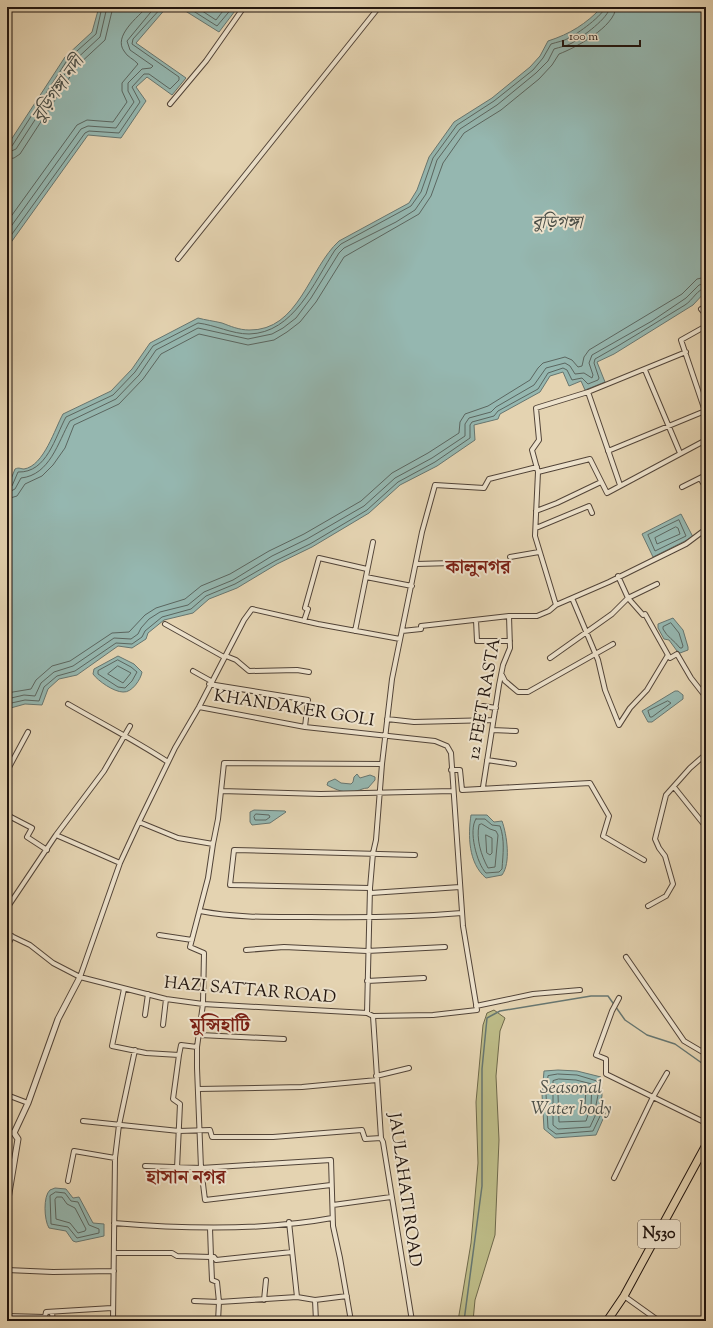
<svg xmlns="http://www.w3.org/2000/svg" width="713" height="1328" viewBox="0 0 713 1328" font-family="'Sorts Mill Goudy','Noto Serif Bengali',serif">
<rect width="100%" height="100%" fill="#e4d3b1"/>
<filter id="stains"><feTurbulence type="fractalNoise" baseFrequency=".005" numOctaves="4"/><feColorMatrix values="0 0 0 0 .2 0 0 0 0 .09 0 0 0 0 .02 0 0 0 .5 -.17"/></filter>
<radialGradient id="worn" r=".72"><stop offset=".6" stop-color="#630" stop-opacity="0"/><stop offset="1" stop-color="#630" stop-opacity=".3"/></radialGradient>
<path fill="#bcba86" stroke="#6e684a" d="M494,1010l11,8 -5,13 -4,45 3,64 -4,95 -20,65 -2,21h-15l13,-78 7,-80 -2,-61 7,-77 4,-12z"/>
<path fill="#95b7b0" stroke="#677670" d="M99,7h68l-31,36 50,35 -14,17 -25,-18 -11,10 10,14 -25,37 -33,-3 -81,113v-102l58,-89 27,-25z
M179,7h59l-19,25z
M602,7h104v284l-13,14 -79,49 -17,8 8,20 -20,8 -4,-9 -12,5 -6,-14 -13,4 -10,16 -40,22 -2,5 -24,6 1,15 -38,26 -37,19 -31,28 -57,34 -35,17 -40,24 -28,11 -16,14 -29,7 -16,13 -2,6 -14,9 -14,-2 -41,29 -18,4 -11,10 -6,16 -17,-1 -18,5v-220l8,-20c4,-2 6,0 9,0 20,-3 31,-41 39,-55l48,-23 21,-22 18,-26 48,-25c7,2 16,3 24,5 8,3 17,7 27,7 50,1 60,-62 90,-89l70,-38 8,-13 12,-33 25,-35 38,-24 38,-31 10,-11 8,-15c22,-7 38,-17 54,-34z
M681,514l12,23 -40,20 -11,-23z
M673,618l10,12 5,17v3l-8,3 -3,-2 -8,-11 -5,-1 -6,-11v-4z
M118,656l16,8 8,8c-1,7 -10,21 -19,20 -9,0 -25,-11 -30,-18l1,-5z
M675,691h3l5,4v4l-31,23h-4l-6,-11z
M357,774l3,4 10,-3 5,2v3l-7,8c-5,0 -7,2 -12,3 -8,4 -22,-2 -29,-6l1,-3 7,-3 6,4 10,1 2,-2 1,-5z
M254,810l31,1 1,1 -16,11 -18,2 -2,-3v-10z
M471,815h16l7,7 8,-1c5,14 9,42 0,54l-16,3c-18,-15 -18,-43 -15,-63z
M558,1070l19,1 24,6 1,19 -2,8 7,6 -11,25 -41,3 -11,-9 -2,-35 2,-23z
M55,1188l11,1 7,9 6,-1 14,26 11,1v12l-28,6 -3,-1 -7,-10 -17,-3c-5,-8 -6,-32 1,-38z"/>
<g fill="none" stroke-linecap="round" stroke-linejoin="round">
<path stroke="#5b6660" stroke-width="1" d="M187,7l30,19 16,-19
M196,7l20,13 10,-13
M7,148l5,-2 56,-87 28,-25 6,-27
M7,153l9,-4 56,-86 28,-26 7,-30
M7,159l7,-1 6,-4 57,-88 28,-26 8,-33
M7,222l70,-97 10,-5 26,2 14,-20 -5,-11v-8l16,-19c-4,-5 -11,-7 -14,-13 -11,-15 14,-34 23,-44
M7,232l74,-103 7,-3 28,2 18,-26 -6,-11v-8l14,-14 9,-1 2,-2 -23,-16 -3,-9 28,-34
M7,241l78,-108 4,-2 30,2 21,-31 -8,-15 12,-13h5l21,15 9,-9v-3l-47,-33 1,-5 29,-32
M7,487l5,-1 6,-14c29,1 37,-35 48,-55l47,-22 22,-23 18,-26 45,-23c17,2 34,11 51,11 45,-1 65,-52 86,-84l6,-6 70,-38 10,-14 12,-34 24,-33 37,-24 39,-31 10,-12 8,-14c6,-2 13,-3 18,-6 8,-4 35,-23 36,-31
M7,493l8,-4 6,-11c29,-3 37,-36 49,-57l46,-22 23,-24 17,-25 42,-22 50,11 24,-5 11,-6 13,-10 15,-20 28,-45 5,-5 52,-26 19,-12 11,-16 11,-34 23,-31 37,-24 39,-32 12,-12 6,-12c6,-2 13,-3 18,-6 10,-6 37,-25 38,-36
M7,499l10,-3 8,-12 17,-8 11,-11 12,-17 9,-23 45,-21 24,-25 18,-25 38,-20 49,11 26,-5 13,-8 13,-10 16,-20 28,-45 75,-43 12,-18 12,-33 21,-30 37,-23 38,-31 13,-14 7,-11c16,-6 56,-27 57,-47
M679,520l7,16 -31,15 -7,-16z
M676,527l2,1 2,6 -23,10 -2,-6z
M671,623l8,10 4,13 -1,2h-2c-6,-8 -13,-11 -17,-19v-2z
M118,660l13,7 6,5 -5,9 -7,7 -7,-1 -20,-13v-3z
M118,666l13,7 -8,10 -15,-9z
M7,693l24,-4 5,-9 16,-14 18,-5 42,-28 17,-1 16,-17 11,-7 29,-9 16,-13 29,-12 39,-23 35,-17 57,-33 31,-28 36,-20 31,-20 1,-11 5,-8 23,-8 42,-26 8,-12 5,-5 22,-6 7,3 6,7 4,-1 2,-9 5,-7 93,-56 15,-15 9,-2
M7,699l17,-4 11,1 6,-13 13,-11 19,-6 41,-28 17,1 7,-5 3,-6 8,-9 11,-7 28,-7 16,-13 29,-12 39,-24 35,-17 57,-33 31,-28 37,-20 33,-22v-12l4,-6 22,-6 5,-5 38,-22 12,-17 19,-5 5,3 5,8 9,-1 8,5 1,-3 -4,-12 3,-8 60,-34 34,-23 13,-13 7,-2
M668,701l3,2 -19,14h-2l-2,-6z
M7,704l18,-4 14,1 5,-14 13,-11 18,-5 41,-28 16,1 10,-7 3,-6 17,-14 29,-8 15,-13 29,-12 40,-23 35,-17 57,-34 31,-28 37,-20 35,-24v-13l2,-3 22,-6 4,-5 40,-22 10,-16 15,-5 4,2 5,10 10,-2 6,6 10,-4 1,-2 -5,-15 1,-4c31,-17 60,-36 90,-54 8,-5 12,-16 21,-17
M256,814l13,1 1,2 -4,3h-11l-1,-3z
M476,819h9l7,6 8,1c5,14 3,28 2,43l-3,3 -13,1c-9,-9 -18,-43 -10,-54z
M482,824l8,5 6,2 2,4 -3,32 -7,1c-7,-13 -12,-29 -9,-43z
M486,835l6,3v15l-2,2 -3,-2z
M558,1074l19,1 20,6 1,14 -2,10 6,7 -9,19 -37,3 -8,-6 -2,-34 2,-18z
M559,1079l17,1 16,4 -1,22 5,8 -6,13 -32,2 -5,-4v-44z
M560,1085l15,1 11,3 -1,16 3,10 -2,6 -27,1 -1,-28z
M56,1192l9,1 6,8 7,1 11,23 10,4v4l-22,5 -9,-11 -17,-3 -1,-28z
M57,1197h5l5,7 8,4 11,21 -1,2 -7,2 -8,-10 -14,-4 -1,-19z"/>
<path stroke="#677670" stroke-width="1.5" d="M464,1321l18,-135v-117l5,-51 13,-7 91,-15h17l17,24 22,15 28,9 31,22"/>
<defs>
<path id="minor" d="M170,104l36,-43 38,-54
M178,259l201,-252
M701,309l5,6
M706,326l-25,14 25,74
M645,370l35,83
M588,392l32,93
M608,451l97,-40
M538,472l52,-13 17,34 99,-53
M700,478l6,10
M682,487l24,-12
M536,511l21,-8 44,-21
M536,528l53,-22 3,7
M510,557l29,-5
M416,564l37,-1
M366,577l46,9
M572,598l26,62 7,30 14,35 11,-17 17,-18 21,-35 -23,-41 -2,1 -15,-17 -10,-22
M556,605l-21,-69 3,-64 -6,-22 7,-10 -3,-32 52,-16 98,-40
M476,620l1,21h33
M304,621l4,-12 -3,-1 14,-50 48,11
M165,624l59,33 2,-1 10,4 13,11 48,-1 12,2
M355,631l18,-89
M402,631l19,-2v-3l88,-10h28l12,-5 7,-6 53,-23 77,-38 20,-15
M668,655l2,3 7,-4 14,24 14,18
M550,658l62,-44 16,-16 29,-14
M193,671l18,10
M502,675l3,6 13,11h10l85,-48
M209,684l99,16 -3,27
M68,704c33,19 68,37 100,58
M483,706l13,2
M387,719l27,3 79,-2
M492,730l24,1
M487,760l27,4
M451,770h9l2,20 128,-7 19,33 -6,20 41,24
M7,771l21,-39
M483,787l16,-102 4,-20 7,-17 -1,-32
M674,787l32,40
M221,791l100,3 132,-3
M7,815l25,13 -5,9 20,13
M139,822l39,16 35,6 5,-25 6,-56 158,1
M56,835l64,28
M370,888l-140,-3 4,-35 181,5
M371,893l89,-6
M648,906l18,-10 7,-12 -8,-28 -6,-8 -4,-9 11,-44 24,-27 16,-14
M7,908l49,-73 48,-64 26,-45
M200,911c37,7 73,6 110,6 50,1 101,0 152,-4
M7,934l23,11 23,18 27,14 86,22 37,5 164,9 6,3 60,-1 44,-5 -14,-84 -12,-173 -4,-7 -12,-5 -130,-14 -106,-20
M159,935l33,5
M7,947l5,-11
M246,950l38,-3 83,4 78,-4
M626,957l58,84 22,13
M80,977l40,-114 19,-41 36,-74 24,-41 45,-87 8,-11 66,15 82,15
M367,981l57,-3
M124,989l-12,57 34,7 33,2 2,-10 16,2
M619,998l-7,13 -16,44 10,4v15l100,49
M203,1003l1,-50 -14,-6 18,-69 5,-34
M203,1004l-6,43v21l4,100 4,32 126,-15
M476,1006l57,-12 47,-4
M367,1013l3,-125 3,-35 3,-13 6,-76 10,-85 30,-147 13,-47 49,3 5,-9 48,-12
M145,1015l3,-21
M373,1016l8,122 2,4 29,179
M163,1025l3,-26
M200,1035l84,4
M376,1076l33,-8
M198,1089l104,-2 75,-7
M7,1095l21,8
M83,1121l96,10 31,-1 2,7h61l89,-7 3,9 16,-1
M7,1131l7,2
M145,1166l56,2 130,-8 2,66 7,32 11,63
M177,1168l3,-64 -7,-5 6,-44
M614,1178l39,-81 14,-24
M68,1181l6,-30 41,7
M333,1205l58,-8
M289,1222l8,75
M114,1223c70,6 148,8 218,-5
M114,1253h58l5,3 34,1 -1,-29
M7,1270l46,2 61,-1
M624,1296l35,25
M264,1300l2,-20
M315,1300l1,21
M194,1301l25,1 78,-5 18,3 32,-4
M52,1313l1,8
M7,1316l38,1 1,-5 66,-4
M113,1321l2,-163 4,-33 16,-75
M218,1321l1,-19 -2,-20 -5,-2 -1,-23h3l2,3 76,-8"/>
<path id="tertiary" d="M7,1205l11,-66 -4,-6 14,-30 30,-84 22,-42"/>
<path id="trunk" d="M607,1321l17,-25 82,-151"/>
</defs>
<use href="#minor" stroke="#524438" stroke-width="6"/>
<use href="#tertiary" stroke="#524438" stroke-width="7"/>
<use href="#trunk" stroke="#21150f" stroke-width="9"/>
<use href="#minor" stroke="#ede2cc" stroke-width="4"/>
<use href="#tertiary" stroke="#ede2cc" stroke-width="5"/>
<use href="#trunk" stroke="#e4d3b1" stroke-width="7"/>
</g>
<g text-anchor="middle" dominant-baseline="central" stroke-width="4" stroke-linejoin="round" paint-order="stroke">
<rect fill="#ede2cc" stroke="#5e5248" stroke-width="1" x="638" y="1220" width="42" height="28" rx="3"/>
<g font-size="16" font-weight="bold" fill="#21150f">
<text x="659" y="1234">N530</text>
</g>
<g font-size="17" fill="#21150f" stroke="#ede2cc">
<text transform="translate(485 699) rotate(-80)">12 FEET RASTA</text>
<text transform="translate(294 709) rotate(9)">KHANDAKER GOLI</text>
<text transform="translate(250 991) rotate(5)">HAZI SATTAR ROAD</text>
<text transform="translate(404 1190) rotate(82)">JAULAHATI ROAD</text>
</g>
<g font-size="18" font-style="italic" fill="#4a4e47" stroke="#ede2cc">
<text transform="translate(59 90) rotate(-55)">বুড়িগঙ্গা নদী</text>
<text x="557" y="224">বুড়িগঙ্গা</text>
<text x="571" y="1089">Seasonal<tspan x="571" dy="21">Water body</tspan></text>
</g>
<g font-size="19" font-weight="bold" fill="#7a1f14" stroke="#ede2cc">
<text x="478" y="568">কালুনগর</text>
<text x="220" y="1026">মুন্সিহাটি</text>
<text x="186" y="1178">হাসান নগর</text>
</g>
</g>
<rect width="713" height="1328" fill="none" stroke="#e4d3b1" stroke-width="24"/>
<rect x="8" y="8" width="697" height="1312" fill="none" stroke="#21150f" stroke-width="2"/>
<rect x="12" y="12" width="689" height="1304" fill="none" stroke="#21150f"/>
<path d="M563 40v6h77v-6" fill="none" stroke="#21150f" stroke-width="2"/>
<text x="569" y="40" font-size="12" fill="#21150f" stroke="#ede2cc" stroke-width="3" paint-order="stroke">100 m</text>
<rect width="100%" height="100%" filter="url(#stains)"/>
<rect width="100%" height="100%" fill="url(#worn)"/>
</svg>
